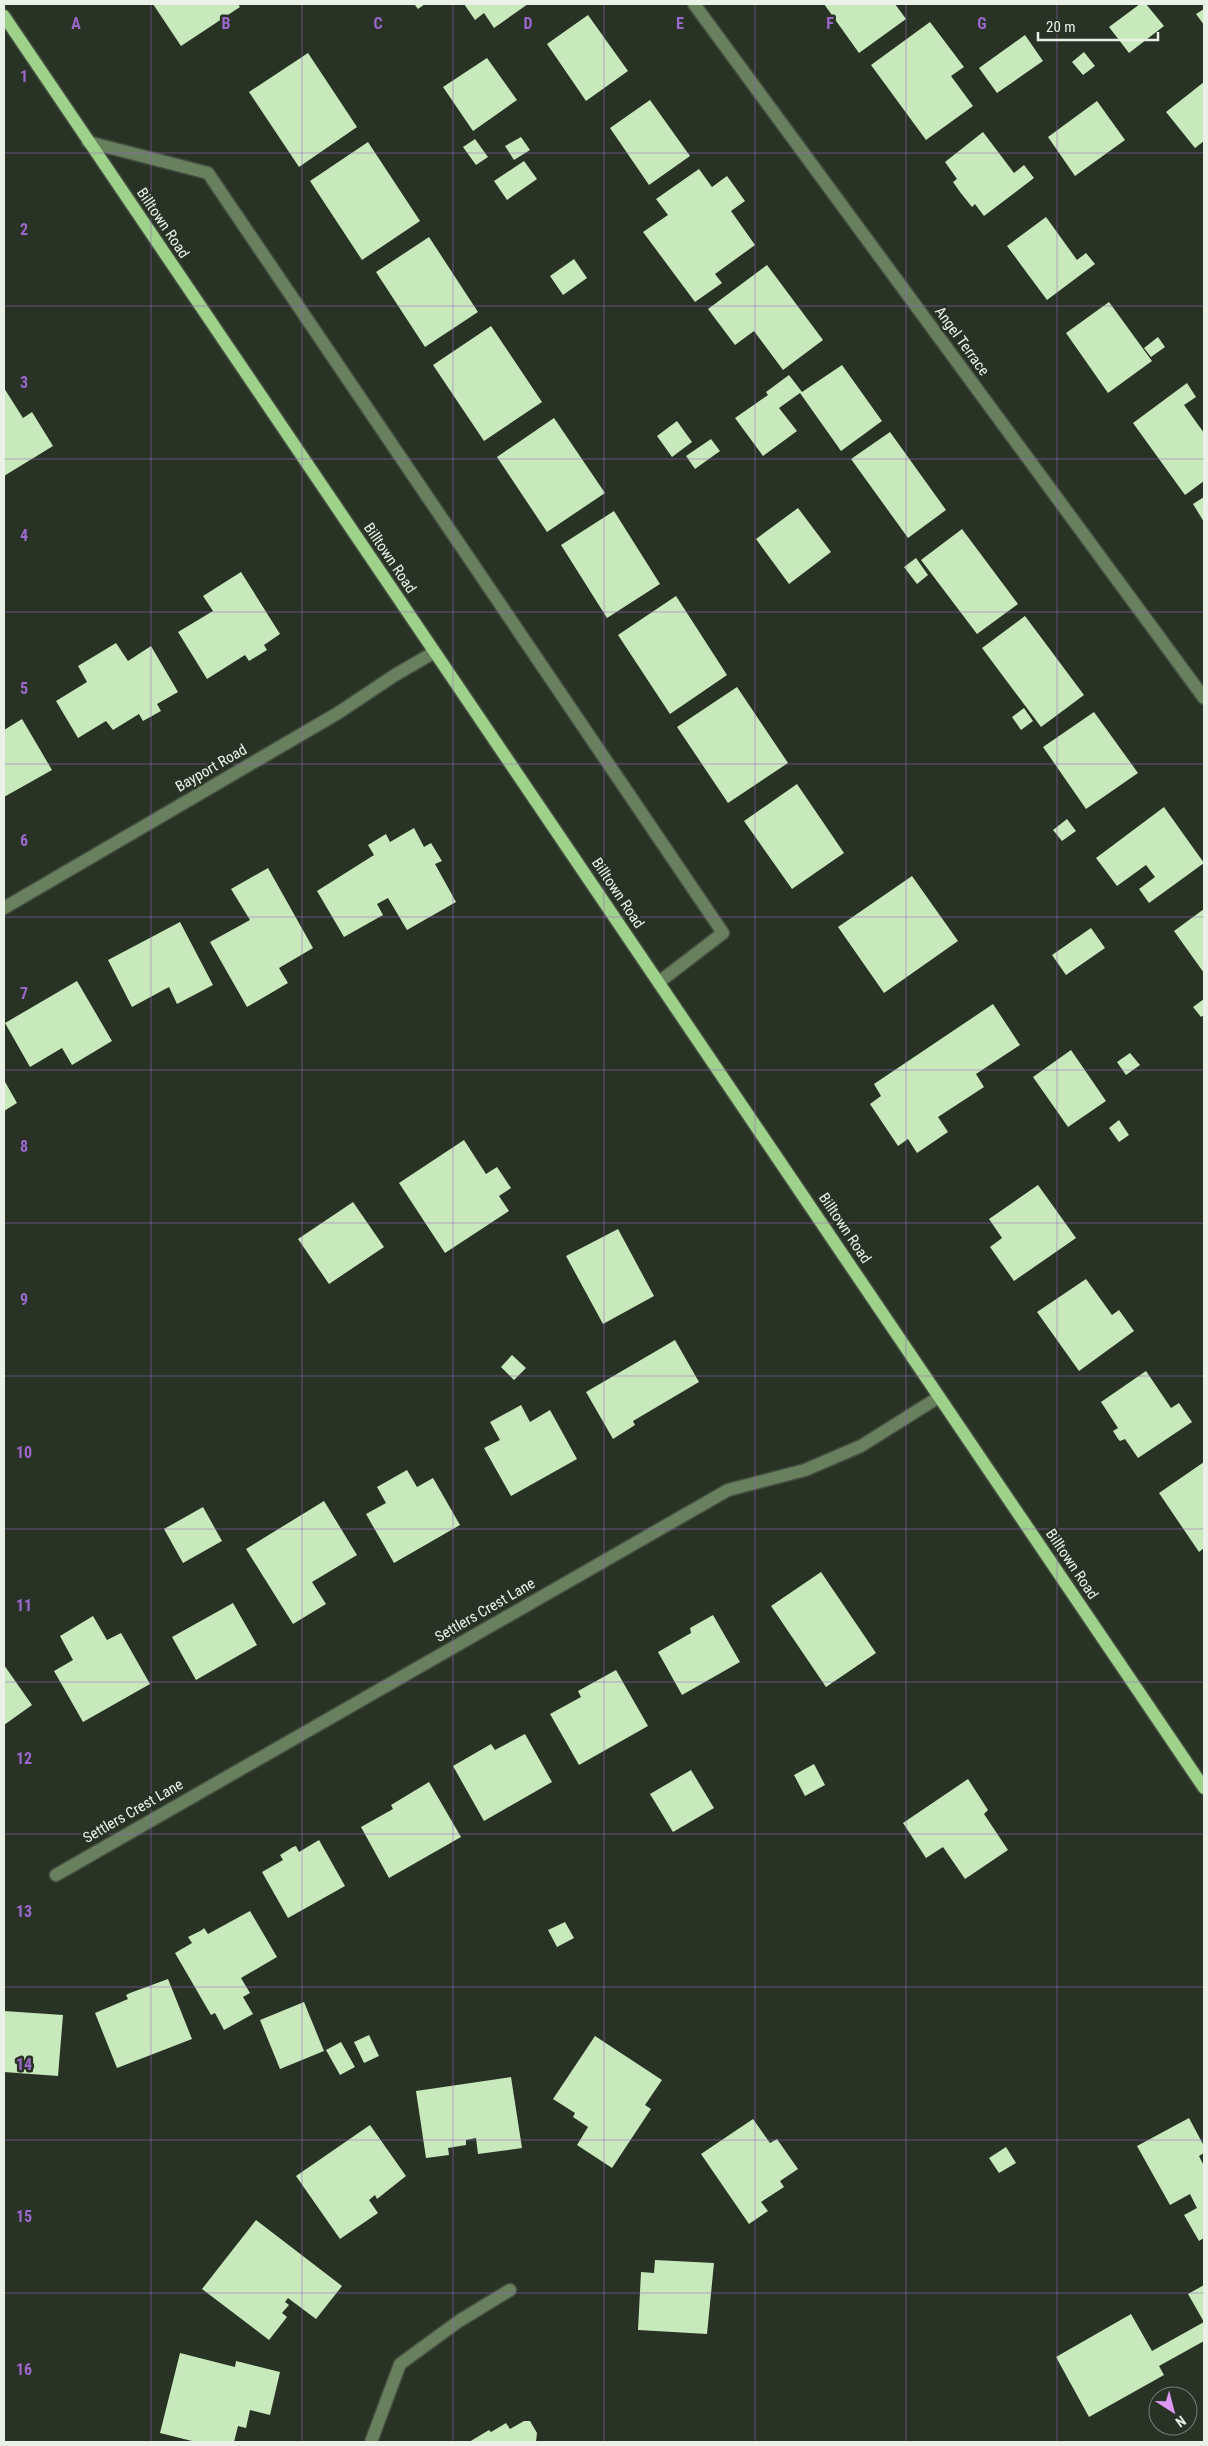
<svg xmlns="http://www.w3.org/2000/svg" width="1208" height="2446" viewBox="0 0 1208 2446" font-family="'Roboto Condensed',sans-serif">
<rect width="100%" height="100%" fill="#293325"/>
<path fill="#c8e9bb" d="M153,4h85l2,3 -59,39z
M414,4h11l-7,5z
M464,4h64l-34,24 -10,-15 -9,7z
M824,4h71l11,15 -47,34z
M1140,4h6l18,22 -35,27 -20,-26z
M1204,9v16l-8,-11z
M588,15l40,56 -42,30 -39,-57z
M930,22l34,45 -13,9 22,30 -47,34 -55,-75z
M1025,35l18,26 -46,32 -18,-25z
M1084,52l11,14 -12,9 -11,-13z
M308,53l49,74 -58,40 -50,-75z
M487,58l30,42 -44,31 -30,-44z
M1204,82v59l-9,7 -29,-36z
M650,100l40,56 -41,29 -39,-57z
M1097,101l28,39 -50,36 -27,-39z
M983,132l31,41 10,-8 10,13 -50,38 -9,-12 -3,3 -12,-15 -7,-10 4,-3 -12,-17z
M521,137l9,13 -16,10 -9,-14z
M475,139l13,18 -12,8 -13,-18z
M368,142l52,79 -58,39 -52,-79z
M524,161l13,18 -30,21 -13,-19z
M699,169l13,18 15,-11 18,25 -14,10 24,34 -40,29 7,9 -27,19 -52,-70 25,-17 -12,-16z
M1046,217l31,43 9,-7 9,11 -48,36 -40,-54z
M429,237l49,75 -53,35 -49,-75z
M574,259l13,19 -24,17 -13,-19z
M767,265l56,75 -40,30 -29,-39 -19,14 -27,-36z
M1109,302l43,59 -44,32 -42,-60z
M491,326l51,76 -58,39 -51,-76z
M1158,337l7,10 -14,10 -7,-9z
M842,365l40,56 -41,30 -41,-58 -21,15 18,23 -34,25 -28,-38 33,-23 -2,-3 23,-17 13,17z
M1187,383l9,14 -12,8 20,28v48l-19,14 -52,-72z
M4,388l19,30 9,-6 21,34 -49,30z
M554,418l51,75 -58,39 -50,-75z
M677,421l15,21 -20,15 -15,-21z
M890,432l56,78 -38,28 -57,-79z
M711,439l9,12 -25,18 -9,-13z
M1204,497v25l-11,-18z
M798,508l33,44 -42,32 -33,-45z
M614,511l46,73 -53,34 -46,-73z
M962,529l56,75 -41,30 -56,-74z
M916,558l12,17 -11,9 -13,-17z
M241,572l39,62 -16,11 3,5 -18,11 -4,-6 -38,24 -29,-47 35,-21 -10,-15z
M676,596l51,79 -57,39 -52,-79z
M1025,616l59,79 -43,32 -59,-79z
M116,643l12,18 23,-15 27,46 -21,12 4,7 -18,10 -4,-7 -26,16 -7,-9 -28,17 -22,-37 31,-19 -9,-16z
M737,687l51,76 -60,40 -51,-76z
M1024,708l9,13 -12,9 -9,-13z
M1094,712l44,61 -52,36 -43,-62z
M22,719l30,51 -48,27v-67z
M797,784l47,69 -52,36 -48,-68z
M1164,807l40,56 -55,40 -10,-14 16,-12 -9,-12 -29,21 -21,-28z
M1067,819l9,12 -14,10 -9,-11z
M414,828l10,19 7,-4 11,18 -7,3 21,38 -49,28 -19,-32 -11,6 6,11 -39,22 -27,-46 57,-36 -6,-10 18,-11 4,8z
M268,868l45,80 -34,20 9,15 -41,24 -37,-65 40,-22 -19,-31z
M912,876l46,65 -74,52 -46,-66z
M1204,909v64l-30,-42z
M180,922l33,63 -36,19 -8,-17 -37,20 -24,-47z
M1091,928l14,20 -39,27 -14,-20z
M77,981l35,60 -40,24 -10,-17 -32,19 -25,-44z
M1204,999v16l-3,2 -8,-10z
M993,1004l27,41 -44,29 8,13 -46,30 10,15 -31,21 -9,-14 -10,7 -28,-42 11,-8 -7,-12z
M1071,1050l35,51 -38,26 -35,-50z
M1130,1053l10,12 -14,10 -9,-13z
M4,1080l13,23 -13,8z
M1119,1120l10,15 -10,7 -10,-14z
M464,1140l22,34 11,-7 14,21 -12,8 10,15 -64,42 -46,-70z
M1038,1185l38,53 -62,43 -24,-34 12,-9 -13,-19z
M353,1202l31,45 -55,37 -31,-45z
M618,1229l36,67 -51,28 -37,-68z
M1086,1279l26,36 7,-5 15,21 -55,40 -42,-59z
M675,1340l24,42 -66,39 2,4 -22,14 -27,-47z
M512,1355l14,13 -12,12 -13,-13z
M1146,1371l25,37 8,-5 13,19 -54,36 -13,-19 -5,2 -2,-2 -5,-8 5,-3 -17,-26z
M521,1405l9,17 20,-12 27,49 -66,37 -27,-48 16,-8 -10,-18z
M1204,1462v86l-5,4 -40,-59z
M407,1470l10,17 16,-9 27,47 -66,38 -28,-49 20,-11 -9,-16z
M324,1501l33,54 -45,27 14,22 -33,20 -47,-75z
M203,1507l19,34 -39,22 -19,-34z
M821,1572l55,81 -50,34 -55,-81z
M233,1603l24,42 -61,35 -24,-43z
M713,1615l27,47 -58,33 -24,-43 33,-19 -1,-5z
M93,1616l14,24 14,-7 29,51 -67,38 -29,-51 19,-11 -13,-24z
M4,1665l28,40 -28,20z
M616,1670l32,56 -69,39 -29,-51 31,-17 -3,-6z
M525,1734l27,48 -68,39 -31,-55 38,-22 4,6z
M814,1764l11,21 -20,11 -11,-21z
M691,1770l23,38 -41,24 -23,-38z
M968,1779l20,31 -4,4 24,36 -43,29 -22,-32 -17,11 -23,-35z
M429,1782l32,55 -72,41 -28,-51 32,-18 -2,-4z
M319,1840l26,46 -57,32 -26,-46 21,-12 -3,-5 13,-8 3,-1 3,6z
M250,1911l27,46 -36,21 9,15 -7,4 10,17 -29,16 -9,-17 -4,2 -36,-62 17,-10 -4,-6 14,-7 2,-2 4,6z
M565,1922l9,16 -17,9 -9,-17z
M168,1979l24,60 -75,29 -22,-55 33,-14 -2,-4 4,-2z
M304,2002l20,49 -44,18 -20,-49z
M4,2011l59,4 -5,61 -54,-4z
M369,2035l10,21 -15,7 -10,-21z
M595,2036l67,44 -17,25 6,4 -39,59 -35,-23 11,-18 -15,-10 2,-4 -22,-14z
M341,2042l14,25 -15,8 -14,-25z
M511,2077l11,71 -44,6 -2,-16 -10,2v5l-18,3 1,7 -23,3 -10,-67z
M1189,2118l15,28v7l-5,3 5,10v72l-5,3 -15,-26 13,-7 -7,-14 -20,11 -33,-59z
M753,2119l17,24 7,-4 21,30 -18,12 4,6 -23,15 7,9 -19,13 -48,-70z
M370,2125l36,51 -29,23 -2,-4 -6,5 9,13 -38,26 -44,-63z
M1006,2147l10,16 -17,10 -10,-15z
M256,2220l86,66 -26,33 -28,-21 -3,4 4,3 -7,8 5,4 -18,23 -67,-51z
M655,2260l59,3 -7,71 -69,-4 3,-58 13,1z
M1204,2285v56l-45,25 5,9 -75,42 -33,-60 75,-43 21,37 52,-29 -16,-28z
M180,2353l55,14 1,-6 44,11 -10,43 -20,-5 -4,18 -8,-2 -4,16h-38l-36,-9z
M524,2421h6l7,12 -1,9h-67l20,-12 2,2 15,-9 4,6z"/>
<g fill="none" stroke-linecap="round" stroke-linejoin="round">
<defs>
<path id="minor" d="M694,4l510,694
M88,142l120,31 515,760 -64,49
M4,908l334,-195 57,-38 38,-22
M56,1875l672,-385 77,-20 56,-24 78,-49
M371,2442l29,-78 59,-43 51,-31"/>
<path id="major" d="M4,16l1200,1772"/>
</defs>
<use href="#minor" stroke="#444e40" stroke-width="15"/>
<use href="#major" stroke="#444e40" stroke-width="15"/>
<use href="#minor" stroke="#68805e" stroke-width="12"/>
<use href="#major" stroke="#9ed189" stroke-width="12"/>
</g>
<path fill="none" stroke="#9c67cb" stroke-width="1" stroke-opacity="0.55" d="M151,4v2438M302,4v2438M453,4v2438M604,4v2438M755,4v2438M906,4v2438M1057,4v2438M4,153h1200M4,306h1200M4,459h1200M4,612h1200M4,764h1200M4,917h1200M4,1070h1200M4,1223h1200M4,1376h1200M4,1529h1200M4,1682h1200M4,1834h1200M4,1987h1200M4,2140h1200M4,2293h1200"/>
<g text-anchor="middle" dominant-baseline="central" stroke-width="5" stroke-linejoin="round" paint-order="stroke">
<g font-size="15" fill="#eaf1e7" stroke="#293325">
<text transform="translate(163 223) rotate(56)">Billtown Road</text>
<text transform="translate(962 341) rotate(54)">Angel Terrace</text>
<text transform="translate(390 558) rotate(56)">Billtown Road</text>
<text transform="translate(211 768) rotate(-30)">Bayport Road</text>
<text transform="translate(618 893) rotate(56)">Billtown Road</text>
<text transform="translate(845 1228) rotate(56)">Billtown Road</text>
<text transform="translate(1072 1564) rotate(56)">Billtown Road</text>
<text transform="translate(485 1610) rotate(-30)">Settlers Crest Lane</text>
<text transform="translate(133 1811) rotate(-30)">Settlers Crest Lane</text>
</g>
</g>
<g font-size="16" text-anchor="middle" font-weight="bold" fill="#9c67cb" stroke="#293325" stroke-width="5" stroke-linejoin="round" paint-order="stroke">
<text x="76" y="29">A</text>
<text x="226" y="29">B</text>
<text x="378" y="29">C</text>
<text x="528" y="29">D</text>
<text x="680" y="29">E</text>
<text x="830" y="29">F</text>
<text x="982" y="29">G</text>
<text x="24" y="82">1</text>
<text x="24" y="235">2</text>
<text x="24" y="388">3</text>
<text x="24" y="541">4</text>
<text x="24" y="694">5</text>
<text x="24" y="846">6</text>
<text x="24" y="999">7</text>
<text x="24" y="1152">8</text>
<text x="24" y="1305">9</text>
<text x="24" y="1458">10</text>
<text x="24" y="1611">11</text>
<text x="24" y="1764">12</text>
<text x="24" y="1917">13</text>
<text x="24" y="2070">14</text>
<text x="24" y="2222">15</text>
<text x="24" y="2375">16</text>
</g>
<rect width="1208" height="2446" fill="none" stroke="#eaf1e7" stroke-width="10"/>
<g transform="translate(1173 2411) rotate(144)"><circle r="24" fill="#293325" stroke="#767f73"/>
<path d="M0-4L9 19L0 12L-9 19Z" fill="#dc99f4"/>
<text y="-8" font-size="14" font-weight="bold" text-anchor="middle" fill="#eaf1e7">N</text>
</g>
<path d="M1038 32v8h120v-8" fill="none" stroke="#eaf1e7" stroke-width="2.5"/>
<text x="1046" y="32" font-size="15" fill="#eaf1e7" stroke="#293325" stroke-width="4" paint-order="stroke">20 m</text>
</svg>
